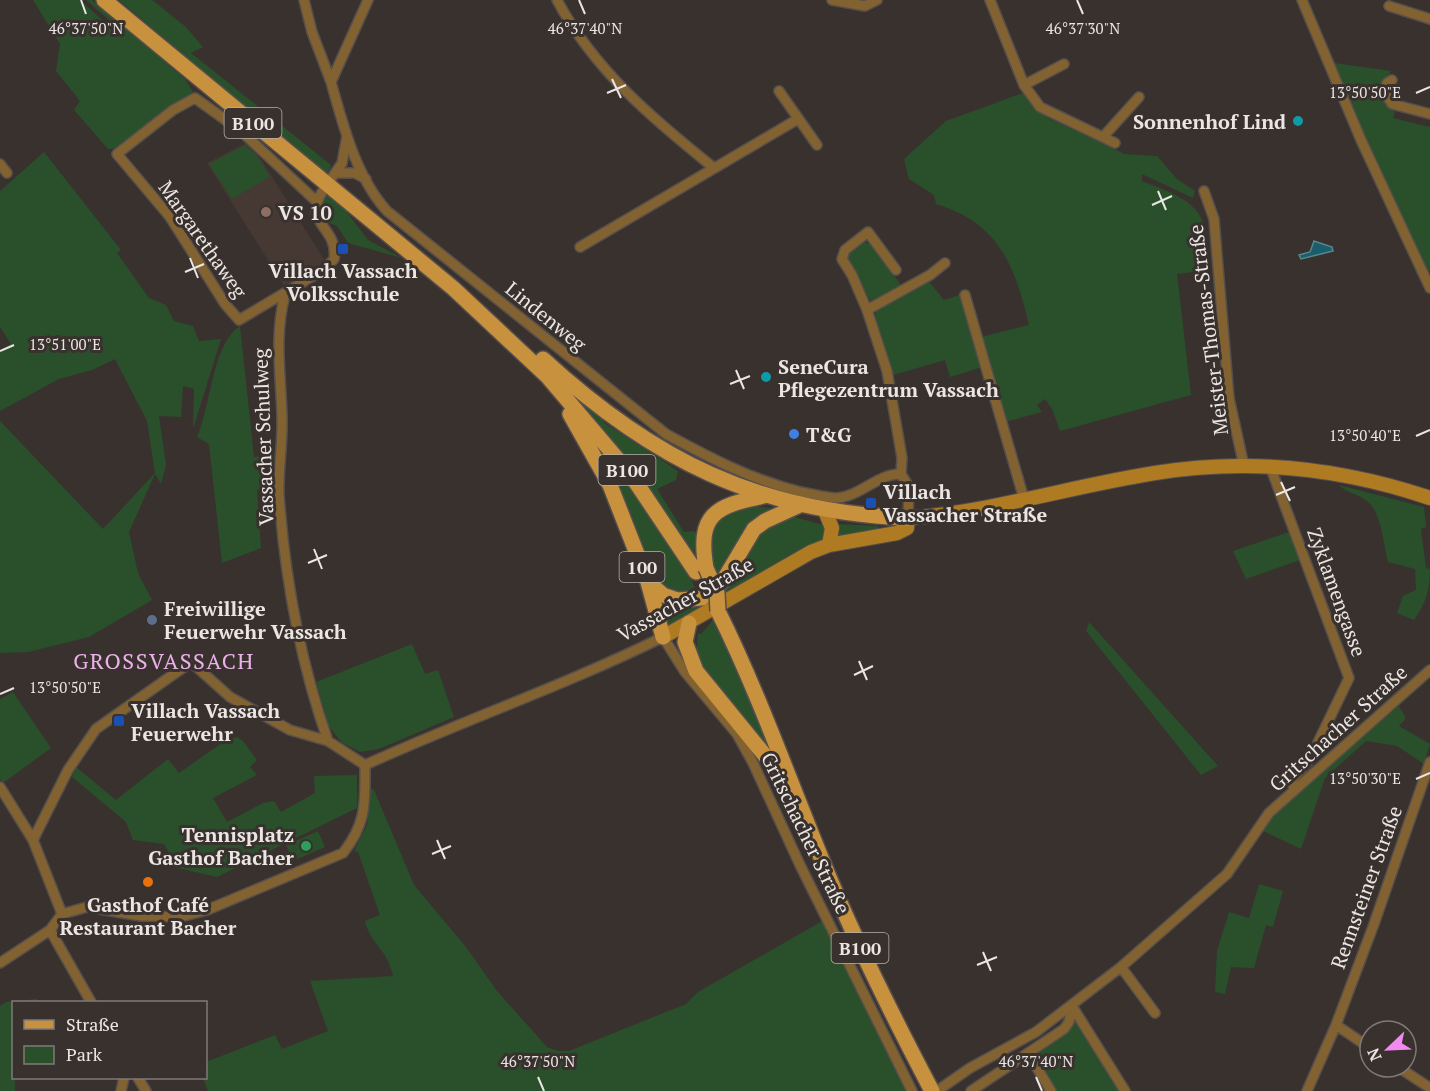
<svg xmlns="http://www.w3.org/2000/svg" width="1430" height="1091" viewBox="0 0 1430 1091" font-family="'PT Serif',serif">
<rect width="100%" height="100%" fill="#39312e"/>
<path fill="#463832" d="M246,143l11,10 68,108 -39,28 -79,-126z"/>
<path fill="#29502b" d="M33,0h47l28,25 2,-4 -24,-21h6l93,79 8,13 -75,56 -10,1 -34,-39 6,-9 -24,-30 4,-27z
M119,0h33l34,27 17,20 -12,6 140,112 -4,10z
M1334,63l57,8 -11,21 4,10 11,8 -2,8 37,9v144h-3l-75,-163z
M1023,93l14,17 11,8 77,36 32,2 20,23 18,12 -2,7 -51,-24v7c26,11 60,19 63,51 1,13 0,26 4,38l-32,4 14,121 -131,36 -8,-22 -7,-10 -8,6 5,7 -37,10 -24,-85 48,-12c-14,-59 -30,-102 -93,-121l-2,-9 -25,-16 -5,-20 42,-38z
M245,145l12,11 13,21 -38,22 -23,-35z
M44,152l77,98 -4,3 32,45 17,7 8,16 19,5 6,15 22,-2 -28,90 1,-40 -11,-3 -2,31 -22,-1 7,49 -5,19 -6,-10 -26,58 9,41 14,27 -63,37 -61,15 -28,1v-232l103,108 52,-56 -8,-52 -32,-62 -23,11 -33,9 -59,32v-61l11,-6 -11,-17v-136z
M326,193l20,18 22,29 34,18 -54,-15 -11,-17 -11,-4c-6,-12 -7,-18 0,-29z
M863,242l9,2 31,44 -29,14 -4,-2 -22,-41 1,-6z
M927,279l17,21 18,-6 21,73 -33,10 -5,-17 -52,15 -18,-60 3,-7z
M240,326l14,131 24,-3 -3,34 -18,2 4,58 -39,15 -13,-119 -12,-7c14,-31 15,-93 43,-111z
M583,401l18,12 2,9 75,49 -2,9 -19,9 27,43 10,-1 4,3 -4,20 -4,-2 -67,-97 -41,-50z
M604,451c36,45 68,91 94,142 -47,8 -52,-34 -64,-69 -8,-24 -20,-49 -33,-71z
M1339,485l85,22 2,20 -5,2 5,39 4,1c0,21 -4,34 -16,51l-17,-7 6,-17 13,-6 -1,-21 -27,-7c-5,-18 -6,-53 -24,-63 -8,-6 -18,-6 -25,-14z
M739,504l40,5 -61,71 -9,-17 3,-37z
M794,517l30,8 3,4 -3,12 -42,19 -57,36 -4,-7c20,-30 34,-64 73,-72z
M836,524l42,2 2,3 -43,10z
M1292,531l11,28 -57,20 -13,-28z
M658,594l45,8 2,5 -38,21z
M713,620l39,81 26,64 -73,-89 -9,-19 2,-23h3z
M1089,622l129,144 -17,9 -115,-144z
M412,644l13,30 13,-4 16,47 -75,32 -19,3 -19,-10 -12,-16 -13,-44z
M13,692l38,56 -48,35 -3,-4v-80z
M1399,706l7,12 -7,8 31,18 -6,20 -27,-18 -31,-5 -41,37 -24,71 -38,-18 9,-16z
M237,737l6,4 14,19 -7,7 7,8 -44,23 14,24 36,-19 11,-2 7,11 34,-19 -1,-17 43,-1v33l-140,69 -39,-9 -14,-24 -31,-4 -7,-18 -54,-45 4,-10 40,33 52,-41 11,14 47,-33z
M370,788l4,2 40,95 52,62 31,44 50,56 11,4h11l117,-47 12,-12 126,-72 84,171h-700l-5,-13h3v-16l69,-27 7,14 46,-18 -18,-50 83,-5c-6,-28 -23,-32 -28,-55l15,-6 -22,-63 -4,-1 13,-26z
M318,831l7,16 -32,14 -7,-16z
M1259,884l24,7 -10,36 -7,-2 -12,43 -23,-1 -6,27 -10,-2 2,-41 12,-39 20,6z
M37,999l2,3h-25l1,89h-15v-85l6,-4z
M1073,1021h4l44,70h-67l-20,-36 3,-5z"/>
<path fill="#195e6a" stroke="#58878f" stroke-width="1.5" d="M1314,241l18,6 1,4 -32,8 -2,-4 11,-3z"/>
<g fill="none" stroke-linecap="round" stroke-linejoin="round">
<defs>
<path id="minor" d="M304,0l8,32 19,50
M368,0l-37,82c12,43 25,95 56,129l279,223c44,24 86,46 135,58 12,2 25,6 36,6 24,-2 42,-25 64,-24
M557,0c37,70 96,119 157,168
M832,0l33,6 12,-6
M990,0l34,85 16,22 75,36
M1302,0l59,140 69,148
M1389,6l41,13
M1392,80l-5,3 -3,8 8,13 38,10
M1024,85l40,-21
M779,91l38,54
M1103,137l36,-40
M0,164l7,9
M338,173h17l11,6
M331,179l11,-16 5,-27
M1204,191l10,28 15,179 15,68
M316,201l-75,-70 -46,-33 -22,12 -56,44 53,63 55,87 14,16 86,-51 9,-10c5,-33 -34,-35 -10,-70
M580,247l218,-128
M896,270l-28,-38 -23,18 -3,9 10,16 15,35 20,61 15,87 -1,16 8,13 -1,31
M285,295c-11,40 -4,81 -3,122 1,26 -4,52 -3,78 6,84 21,166 49,246
M965,295l59,204
M867,310l63,-35 15,-12
M1270,466l79,212 -39,81 -18,21 2,10
M0,787l33,53 29,74
M33,840l35,-70 28,-41 95,-67 39,35 60,33 38,11 37,24
M0,963l50,-33
M1121,967l34,46
M91,1002l-41,-72 12,-16 25,-7 54,9 39,1 27,-7 136,-57c24,-30 22,-51 22,-88 99,-45 201,-80 298,-128l22,35 52,62 16,29 47,102 112,226
M1072,1006l53,85
M1336,1025l34,23
M1028,1053l23,38
M1398,1067l32,21
M138,1078l8,13
M121,1091l3,-13
M937,1091l33,-23 66,-36 85,-65 106,-93 42,-61 161,-143
M971,1091l93,-62 5,-7 3,-16
M1307,1091l29,-66 38,-101 56,-162"/>
<path id="secondary" d="M825,511l7,17 -3,17
M663,637l148,-85 18,-7 68,-12 10,-5 1,-10c83,-6 164,-32 247,-45 93,-15 186,-5 275,25"/>
<path id="primary" d="M104,0l349,288 94,88 84,99 65,97
M543,359c110,101 215,153 365,159
M570,414l40,71 38,97 15,13 15,5 24,-2 21,-17 31,-52 11,-8 35,-16
M706,568c-9,-54 9,-62 58,-72
M648,582l15,55
M718,611c40,81 70,166 104,249 32,79 70,155 110,231
M689,623l-4,19 11,29 89,109"/>
</defs>
<use href="#minor" stroke="#554e4b" stroke-width="12"/>
<use href="#secondary" stroke="#554e4b" stroke-width="16"/>
<use href="#primary" stroke="#554e4b" stroke-width="18"/>
<use href="#minor" stroke="#836231" stroke-width="9"/>
<use href="#secondary" stroke="#af7b22" stroke-width="14"/>
<use href="#primary" stroke="#c7913e" stroke-width="15"/>
<defs>
<path id="primary-bridge" d="M706,568l11,25 1,18"/>
</defs>
<use href="#primary-bridge" stroke="#554e4b" stroke-width="18" stroke-linecap="butt"/>
<use href="#primary-bridge" stroke="#c7913e" stroke-width="15"/>
</g>
<path fill="none" stroke="#ebe6e4" stroke-width="2" d="M81,0l5,14M579,0l6,14M1077,0l6,14M612,79l9,19M607,93l19,-8M1416,93l14,-6M1158,191l8,19M1152,205l20,-9M190,258l8,20M185,272l19,-8M0,351l14,-6M736,370l8,19M730,384l20,-8M1416,436l14,-6M1281,482l9,19M1276,495l19,-8M314,549l8,20M308,563l19,-8M859,661l8,19M854,675l19,-9M0,694l14,-6M1416,779l14,-6M437,840l8,19M432,854l19,-8M983,952l8,19M977,965l20,-8M538,1077l6,14M1036,1077l6,14"/>
<g fill="#0f9aa8" stroke="#39312e" stroke-width="2">
<circle cx="1298" cy="121" r="6"/>
<circle cx="766" cy="377" r="6"/>
</g>
<circle fill="#8d6e63" stroke="#39312e" stroke-width="2" cx="266" cy="212" r="6"/>
<g fill="#1a4fb4" stroke="#39312e" stroke-width="2">
<rect x="337" y="243" width="12" height="12" rx="3"/>
<rect x="865" y="497" width="12" height="12" rx="3"/>
<rect x="113" y="715" width="12" height="12" rx="3"/>
</g>
<circle fill="#3f7fe0" stroke="#39312e" stroke-width="2" cx="794" cy="434" r="6"/>
<circle fill="#5c6f8a" stroke="#39312e" stroke-width="2" cx="152" cy="620" r="6"/>
<circle fill="#2e9e5b" stroke="#39312e" stroke-width="2" cx="306" cy="846" r="6"/>
<circle fill="#e8710a" stroke="#39312e" stroke-width="2" cx="148" cy="882" r="6"/>
<g text-anchor="middle" dominant-baseline="central" stroke-width="6" stroke-linejoin="round" paint-order="stroke">
<g fill="#39312e" stroke="#b6b0ad" stroke-width="1.5">
<rect x="224.5" y="108" width="57" height="30" rx="4.5"/>
<rect x="598.5" y="455" width="57" height="30" rx="4.5"/>
<rect x="619.5" y="552" width="45" height="30" rx="4.5"/>
<rect x="831.5" y="933" width="57" height="30" rx="4.5"/>
</g>
<g font-size="18" font-weight="bold" fill="#ebe6e4">
<text x="253" y="123">B100</text>
<text x="627" y="470">B100</text>
<text x="642" y="567">100</text>
<text x="860" y="948">B100</text>
</g>
<g font-size="20" font-weight="bold" fill="#ebe6e4" stroke="#39312e" text-anchor="start">
<text x="1286" y="121" text-anchor="end">Sonnenhof Lind</text>
<text x="278" y="212">VS 10</text>
<text x="343" y="270" text-anchor="middle">Villach Vassach<tspan x="343" dy="23">Volksschule</tspan></text>
<text x="778" y="366">SeneCura<tspan x="778" dy="23">Pflegezentrum Vassach</tspan></text>
<text x="806" y="434">T&amp;G</text>
<text x="883" y="491">Villach<tspan x="883" dy="23">Vassacher Straße</tspan></text>
<text x="164" y="608">Freiwillige<tspan x="164" dy="23">Feuerwehr Vassach</tspan></text>
<text x="131" y="710">Villach Vassach<tspan x="131" dy="23">Feuerwehr</tspan></text>
<text x="294" y="834" text-anchor="end">Tennisplatz<tspan x="294" dy="23">Gasthof Bacher</tspan></text>
<text x="148" y="904" text-anchor="middle">Gasthof Café<tspan x="148" dy="23">Restaurant Bacher</tspan></text>
</g>
<g font-size="20" fill="#ebe6e4" stroke="#39312e">
<text transform="translate(203 239) rotate(55)">Margarethaweg</text>
<text transform="translate(546 316) rotate(39)">Lindenweg</text>
<text transform="translate(1208 330) rotate(-97)">Meister-Thomas-Straße</text>
<text transform="translate(263 437) rotate(-92)">Vassacher Schulweg</text>
<text transform="translate(1337 592) rotate(70)">Zyklamengasse</text>
<text transform="translate(685 599) rotate(-29)">Vassacher Straße</text>
<text transform="translate(1338 728) rotate(-42)">Gritschacher Straße</text>
<text transform="translate(806 833) rotate(64)">Gritschacher Straße</text>
<text transform="translate(1366 887) rotate(-70)">Rennsteiner Straße</text>
</g>
<g font-size="22" letter-spacing="1.5" fill="#ecb1ea" stroke="#39312e">
<text x="164" y="660">GROSSVASSACH</text>
</g>
</g>
<g font-size="15" text-anchor="middle" fill="#ebe6e4" stroke="#39312e" stroke-width="6" stroke-linejoin="round" paint-order="stroke">
<text x="86" y="34">46°37'50"N</text>
<text x="585" y="34">46°37'40"N</text>
<text x="1083" y="34">46°37'30"N</text>
<text x="1365" y="98">13°50'50"E</text>
<text x="65" y="350">13°51'00"E</text>
<text x="1365" y="441">13°50'40"E</text>
<text x="65" y="693">13°50'50"E</text>
<text x="1365" y="784">13°50'30"E</text>
<text x="538" y="1067">46°37'50"N</text>
<text x="1036" y="1067">46°37'40"N</text>
</g>
<rect x="12" y="1001" width="195" height="78" fill="#39312e" stroke="#807977" stroke-width="1.5"/>
<rect x="24" y="1020" width="30" height="9" fill="#c7913e" stroke="#807977" stroke-width="1.5"/>
<text x="66" y="1031" font-size="18" fill="#ebe6e4">Straße</text>
<rect x="24" y="1046" width="30" height="18" fill="#29502b" stroke="#807977" stroke-width="1.5"/>
<text x="66" y="1061" font-size="18" fill="#ebe6e4">Park</text>
<g transform="translate(1388 1049) rotate(247)"><circle r="28" fill="#39312e" stroke="#807977" stroke-width="1.5"/>
<path d="M0-4.5L10 22L0 15L-10 22Z" fill="#f38af2"/>
<text y="-9" font-size="16" font-weight="bold" text-anchor="middle" fill="#ebe6e4">N</text>
</g>
</svg>
